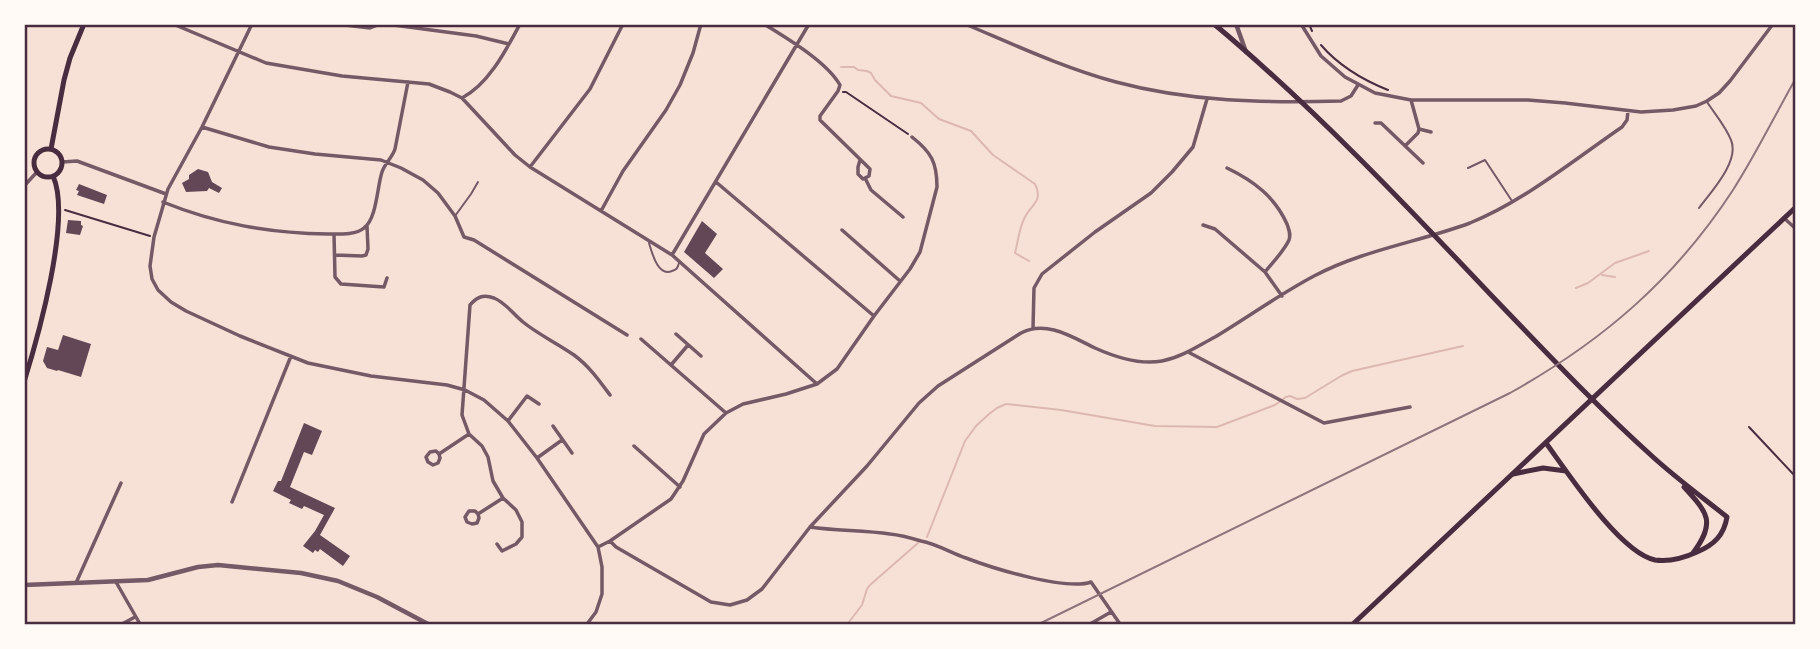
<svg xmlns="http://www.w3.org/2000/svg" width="1820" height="649" viewBox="0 0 1820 649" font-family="'Noto Sans',sans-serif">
<rect width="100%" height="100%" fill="#f7e1d7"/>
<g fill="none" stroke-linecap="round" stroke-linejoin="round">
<path stroke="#dcb8b0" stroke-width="2" d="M841,67h13l4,3 9,1 4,2 4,7 16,16 30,7 18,16 32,12 22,24 42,29c9,18 -5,21 -11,35 -5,10 -6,23 -9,34l14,8
M1602,275l13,2
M1576,288l12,-5 27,-20 34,-12
M927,537l38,-96 11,-15 13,-12 8,-6 9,-4 55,6 94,16 62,1 58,-22 11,-8 4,-1 7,3 8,-1 36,-22 11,-5 111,-25
M850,624l-1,-2 13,-17 5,-16 3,-4 48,-42"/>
</g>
<path fill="#644757" d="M198,169l10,3 4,10 10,6 -3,5 -10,-5 -2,3 -21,1 -4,-9 7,-4v-4z
M79,184l28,11 -3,9 -27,-9 2,-4 -3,-1z
M68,220l13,1v4l2,1 -3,9 -14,-2z
M702,221l15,13 -12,19 18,16 -9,9 -30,-26z
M63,335l28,9 -10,33 -23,-7 -1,1 -10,-3 -4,-7 4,-14 11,3z
M304,423l18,8 -10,24 -8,-3 -14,35 45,21 -15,27 30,21 -7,10 -23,-17 -2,3 -3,-2 -2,3 -10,-7 12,-15 9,-16 -20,-9 -2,3 -13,-6 2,-3 -18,-9 5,-10h3z"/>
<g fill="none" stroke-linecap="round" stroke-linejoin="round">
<path stroke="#4a2c40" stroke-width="2" d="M1309,24l3,7
M1321,45c18,21 42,35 67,45
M843,92h3l62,42
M65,210l85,26
M1749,427l47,50"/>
<path stroke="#755966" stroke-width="2" d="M1468,168l17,-8 27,41
M1699,208c12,-16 41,-47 32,-68 -5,-13 -16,-26 -24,-38
M455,216l16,-22 7,-12
M649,243c3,10 9,34 23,28 6,-2 5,-3 7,-8"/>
<path stroke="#755966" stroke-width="3.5" d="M173,24l93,39 76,13 87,8 21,8 12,6 53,57 15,12 142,88 145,129
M252,24l-50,103 -34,62 -14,48 -4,29 2,13 6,11 13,12 15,9 54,25 68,27 63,13 76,9 18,5 19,10 24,21 29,37 61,89 4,20v27l-6,18 -9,12
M336,24l34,4 10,-4
M386,24l90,12 33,8
M764,24c23,14 63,38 76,61l-2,6 -18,25v4l50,49 -1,7 -6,3 -5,-5v-7l2,-7
M965,24c50,21 99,44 151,58 74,20 149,21 225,19l10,-5 7,-11
M1301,24l20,32 24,21 30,16 36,7h117l37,3 76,9 32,-2 23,-4 11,-5 12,-8 11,-12 43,-57
M462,98c27,-14 44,-48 58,-74
M1411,100l8,29
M1375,123h6l42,40
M202,127l67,20 46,7 66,6 20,8 22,12 15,13 17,23 9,21 10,3 153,95
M1419,129l12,3
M1405,146l13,-13 1,-4
M62,162l15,-1 89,33
M530,167l60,-78 33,-65
M1227,168c27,13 48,29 60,56 2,6 4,10 2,16 -5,11 -16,22 -24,32
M865,178l6,12 32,27
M716,182l158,134
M24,186l13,-14
M163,202c54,22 106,31 165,32 11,0 28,1 36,-6 13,-10 13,-41 18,-56 3,-9 10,-14 13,-23l13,-67
M601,211l22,-40 43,-61 14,-25 13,-32 8,-29
M1784,218l12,11
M1203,225l12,4 50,43 17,24
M842,230l58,51
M334,234l1,43 6,7 43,3 3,-9
M335,255l27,1 4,-1 2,-6 -1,-23
M672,255l137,-231
M1033,328l1,-40 8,-14 53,-42 56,-39 21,-21 21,-25 14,-48
M676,334l25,22
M641,339l85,74
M1188,352l136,71 86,-16
M671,365l17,-20
M508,421l19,-25 12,8
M553,426l19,27
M634,446l46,41
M439,454l1,4 -2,5 -5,2 -5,-3 -2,-5 4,-5 6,-1 3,3 30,-20
M537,458l25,-18
M232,502l59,-146
M478,514l-3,-3h-6l-4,6 2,5 5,2 5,-1 2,-5 -1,-4 25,-16
M810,527c26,4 53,3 80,7 10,1 21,4 31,7 16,3 30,12 45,17 26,10 100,33 125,24l29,42
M610,541l6,6 95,55 19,3 17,-5 15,-11 48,-62 57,-61 52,-63 19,-17 83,-53c26,-13 51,4 74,15 20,9 46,17 67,13 20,-4 36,-15 53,-24 33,-20 65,-43 99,-61 49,-26 105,-34 156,-53 54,-22 104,-63 152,-96l5,-7 1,-9
M497,544l5,7 14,-7 6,-7v-15l-6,-12 -13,-12 -10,-17 -5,-24 -6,-11 -13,-12 -7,-19 8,-110c7,-8 13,-11 24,-7 12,5 19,16 29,24 16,13 34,21 51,33 15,11 25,25 36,40
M598,547l12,-6 61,-42 12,-18 21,-47 22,-21 17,-9 43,-10 31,-10 20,-15 37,-53 36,-47 10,-17 17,-65c0,-25 -6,-35 -25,-50
M116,582l24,42
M76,583l45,-100
M122,624l13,-7
M1090,624l21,-12"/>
<path stroke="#755966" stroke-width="4.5" d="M1236,24l10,28
M24,585l124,-5 50,-13 20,-2 83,8 37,8 39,16 51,27"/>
<path stroke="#4a2c40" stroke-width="5" d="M1214,24c98,82 190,179 277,271 53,55 105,111 162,162 23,21 49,40 74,60 -3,18 -13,28 -30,35 -13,6 -27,10 -42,8 -35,-7 -87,-87 -109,-117
M34 163a14 14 0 1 1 28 0a14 14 0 1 1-28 0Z
M51,149l13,-69 6,-22 14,-34
M24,382c14,-45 48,-164 29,-206
M1513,474l30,-6 23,3
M1684,487c24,26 32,35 9,66"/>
<path stroke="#4a2c40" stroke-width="5" d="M1353,624l443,-417"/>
<path stroke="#8f747c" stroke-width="2" d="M1039,624l471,-231c93,-52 165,-114 223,-203 23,-36 42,-75 63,-112"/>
</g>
<rect width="1820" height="649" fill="none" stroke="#fffaf5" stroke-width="52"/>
<rect x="26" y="26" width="1768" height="597" fill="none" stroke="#4a2c40" stroke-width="2.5"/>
</svg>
